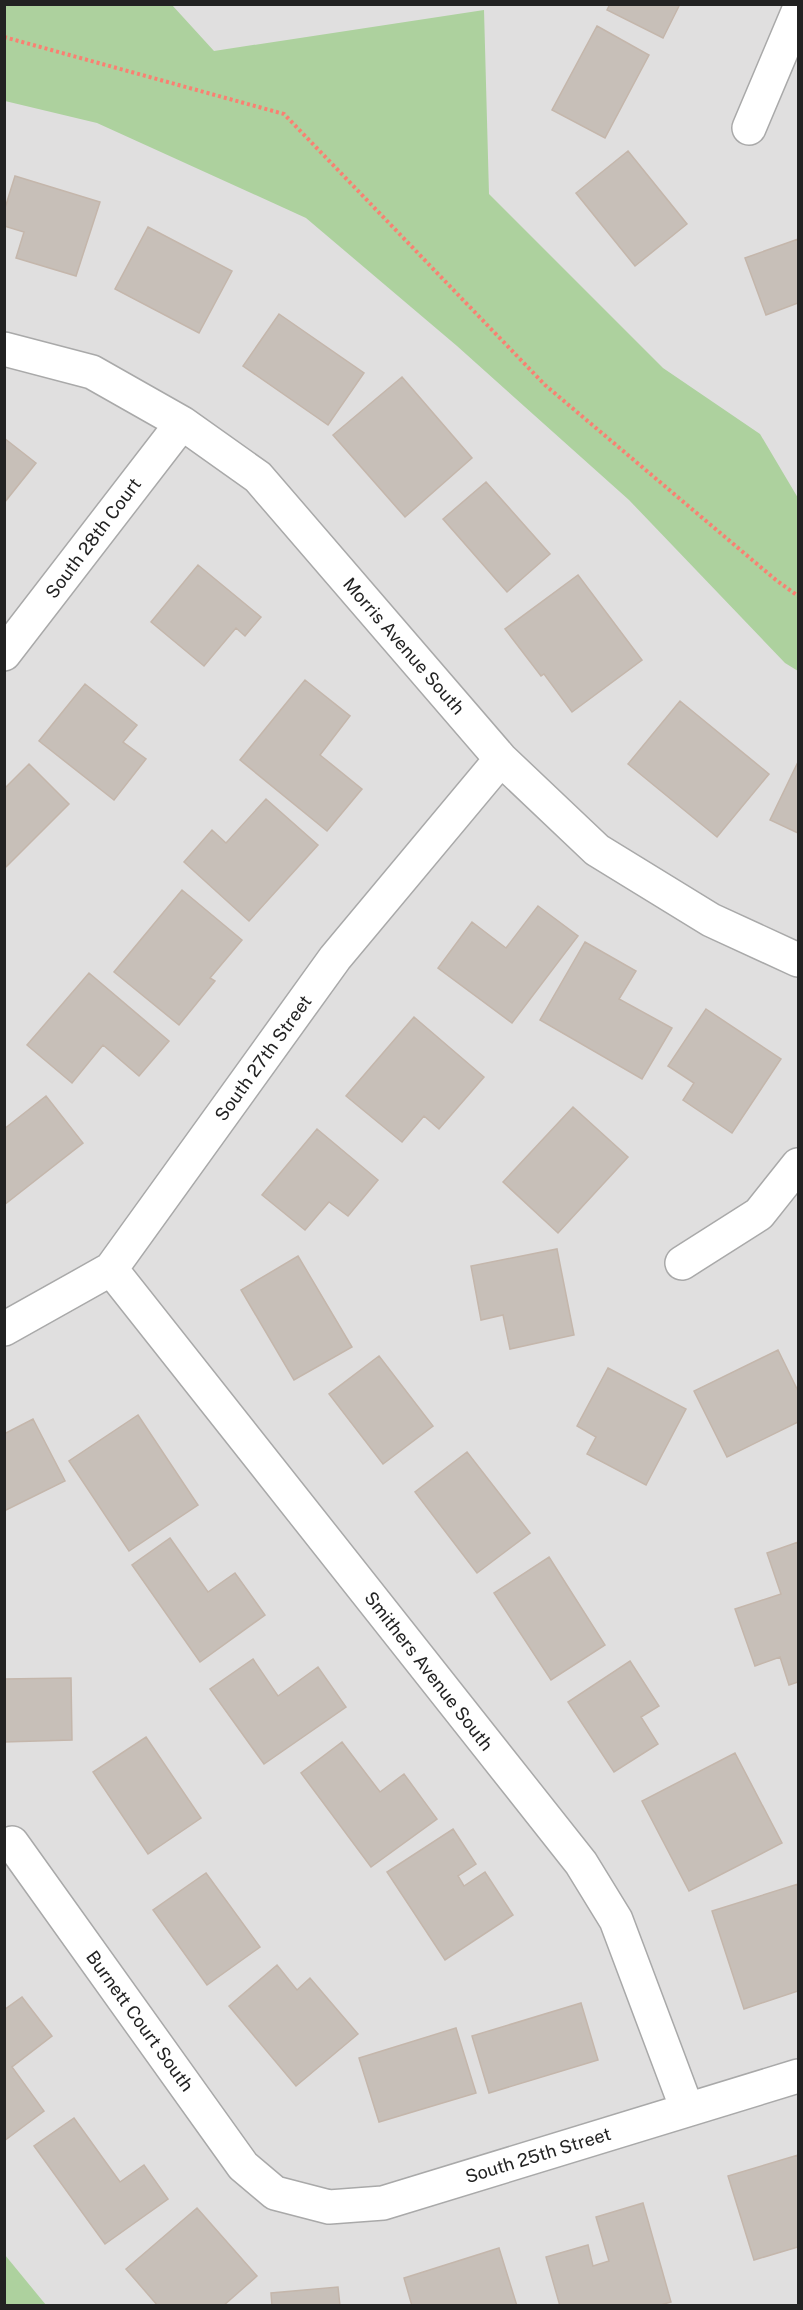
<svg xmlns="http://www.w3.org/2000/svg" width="803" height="2310" viewBox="0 0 803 2310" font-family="'Public Sans',sans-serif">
<rect width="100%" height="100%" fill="#f2efe9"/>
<path fill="#e0dfdf" d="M5,5h793v2300h-793z"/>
<path fill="#add19e" d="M5,4l167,1 42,46 270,-41 5,184 174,174 97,66 38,64v173l-13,-8 -156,-163 -172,-154 -151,-128 -209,-95 -92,-22z
M5,2255l41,50h-41z"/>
<path fill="#c7bfb8" stroke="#c4b6ab" stroke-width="1.5" d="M610,4h70l-17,34 -56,-28z
M597,26l52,29 -44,83 -53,-28z
M628,151l59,73 -52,42 -59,-73z
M15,176l85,26 -24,74 -60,-18 8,-26 -20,-6v-15z
M148,227l84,44 -33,62 -84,-44z
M798,239v64l-32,12 -21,-57z
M279,314l85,59 -36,52 -85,-59z
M402,377l70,81 -67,59 -72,-82z
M4,438l32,25 -32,40z
M486,482l64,72 -43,38 -64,-73z
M198,565l63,52 -16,19 -9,-8 -32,38 -53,-44z
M578,575l64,85 -70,52 -28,-38 -3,2 -36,-47z
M305,680l45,36 -30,39 42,34 -35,42 -87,-71z
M85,684l52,41 -14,17 23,17 -32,41 -75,-59z
M680,701l89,73 -52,63 -89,-73z
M798,762v71l-28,-13z
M29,764l40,40 -65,65v-80z
M266,799l52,46 -69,76 -65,-59 28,-32 14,13z
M182,890l60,50 -32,38 5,3 -36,44 -65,-53z
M538,906l40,30 -66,87 -74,-55 34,-46 34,26z
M585,942l51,29 -17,28 53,29 -30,51 -102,-59z
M89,973l80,68 -30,35 -36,-31 -31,38 -45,-38z
M706,1009l75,50 -49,74 -49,-33 11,-17 -26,-17z
M414,1017l70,60 -45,52 -15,-13 -22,26 -56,-46z
M46,1096l37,47 -79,62v-76z
M573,1107l55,50 -70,76 -55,-51z
M317,1129l61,51 -30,36 -19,-14 -24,28 -43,-35z
M557,1249l17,86 -64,14 -7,-34 -22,5 -10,-54z
M298,1256l54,91 -58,33 -53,-90z
M778,1350l20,41v31l-71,35 -33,-66z
M379,1356l54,70 -50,38 -54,-70z
M608,1368l78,41 -40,76 -59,-31 9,-17 -19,-11z
M138,1415l60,90 -69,46 -60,-90z
M33,1419l32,62 -61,30v-77z
M467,1452l63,81 -53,40 -62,-81z
M170,1538l38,54 27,-19 30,42 -65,47 -68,-97z
M798,1542v140l-9,3 -9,-28 -25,9 -20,-57 46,-15 -14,-41z
M549,1557l56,88 -54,35 -57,-87z
M253,1659l25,37 40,-29 28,40 -82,57 -54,-75z
M630,1661l29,45 -18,11 17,27 -44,28 -46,-70z
M71,1678l1,62 -68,2v-63z
M146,1737l55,81 -53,36 -55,-82z
M342,1742l38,50 24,-18 33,45 -66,48 -70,-94z
M735,1753l47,90 -93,48 -47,-90z
M453,1829l23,35 -18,12 6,10 21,-14 28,43 -68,45 -58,-88z
M206,1873l54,74 -53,38 -54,-75z
M798,1884v107l-54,18 -32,-98z
M277,1965l20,25 13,-12 48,56 -62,52 -67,-80z
M22,1997l30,39 -40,31 32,44 -40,30v-131z
M581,2003l17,57 -109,33 -17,-57z
M456,2028l20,65 -97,29 -20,-64z
M74,2118l46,64 24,-17 24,34 -63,45 -71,-98z
M798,2155v92l-44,13 -26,-84z
M643,2203l28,99 -14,4h-97l-14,-49 42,-12 5,21 16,-5 -13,-44z
M197,2208l60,68 -34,30h-65l-32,-37z
M499,2248l18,58h-105l-8,-28z
M338,2287l2,19h-68l-1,-13z"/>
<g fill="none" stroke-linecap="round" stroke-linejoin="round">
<defs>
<path id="minor" d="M749,128l49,-116
M4,349l88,23 90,51 76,54 243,282 96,91 114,70 87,40
M4,654l178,-231
M682,1263l77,-49 39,-49
M111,1269l470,594 35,57 71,189
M4,1329l107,-60 224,-311 166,-199
M12,1843l231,323 32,27 54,14 54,-4 415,-127"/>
</defs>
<use href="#minor" stroke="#a9a9a9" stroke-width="36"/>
<path stroke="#fa8072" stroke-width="4" stroke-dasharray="3 3" stroke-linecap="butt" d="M4,37l280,77 261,271 231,195 22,16"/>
<use href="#minor" stroke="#fff" stroke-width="33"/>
</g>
<g text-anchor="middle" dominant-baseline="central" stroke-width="5" stroke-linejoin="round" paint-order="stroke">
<g font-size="18" fill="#222" stroke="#fff">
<text transform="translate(93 538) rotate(-53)">South 28th Court</text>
<text transform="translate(404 646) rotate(49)">Morris Avenue South</text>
<text transform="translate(263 1058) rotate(-54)">South 27th Street</text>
<text transform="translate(429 1671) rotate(52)">Smithers Avenue South</text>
<text transform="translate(140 2021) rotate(54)">Burnett Court South</text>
<text transform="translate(538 2155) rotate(-17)">South 25th Street</text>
</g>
</g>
<rect width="803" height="2310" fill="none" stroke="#222222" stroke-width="12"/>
</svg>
